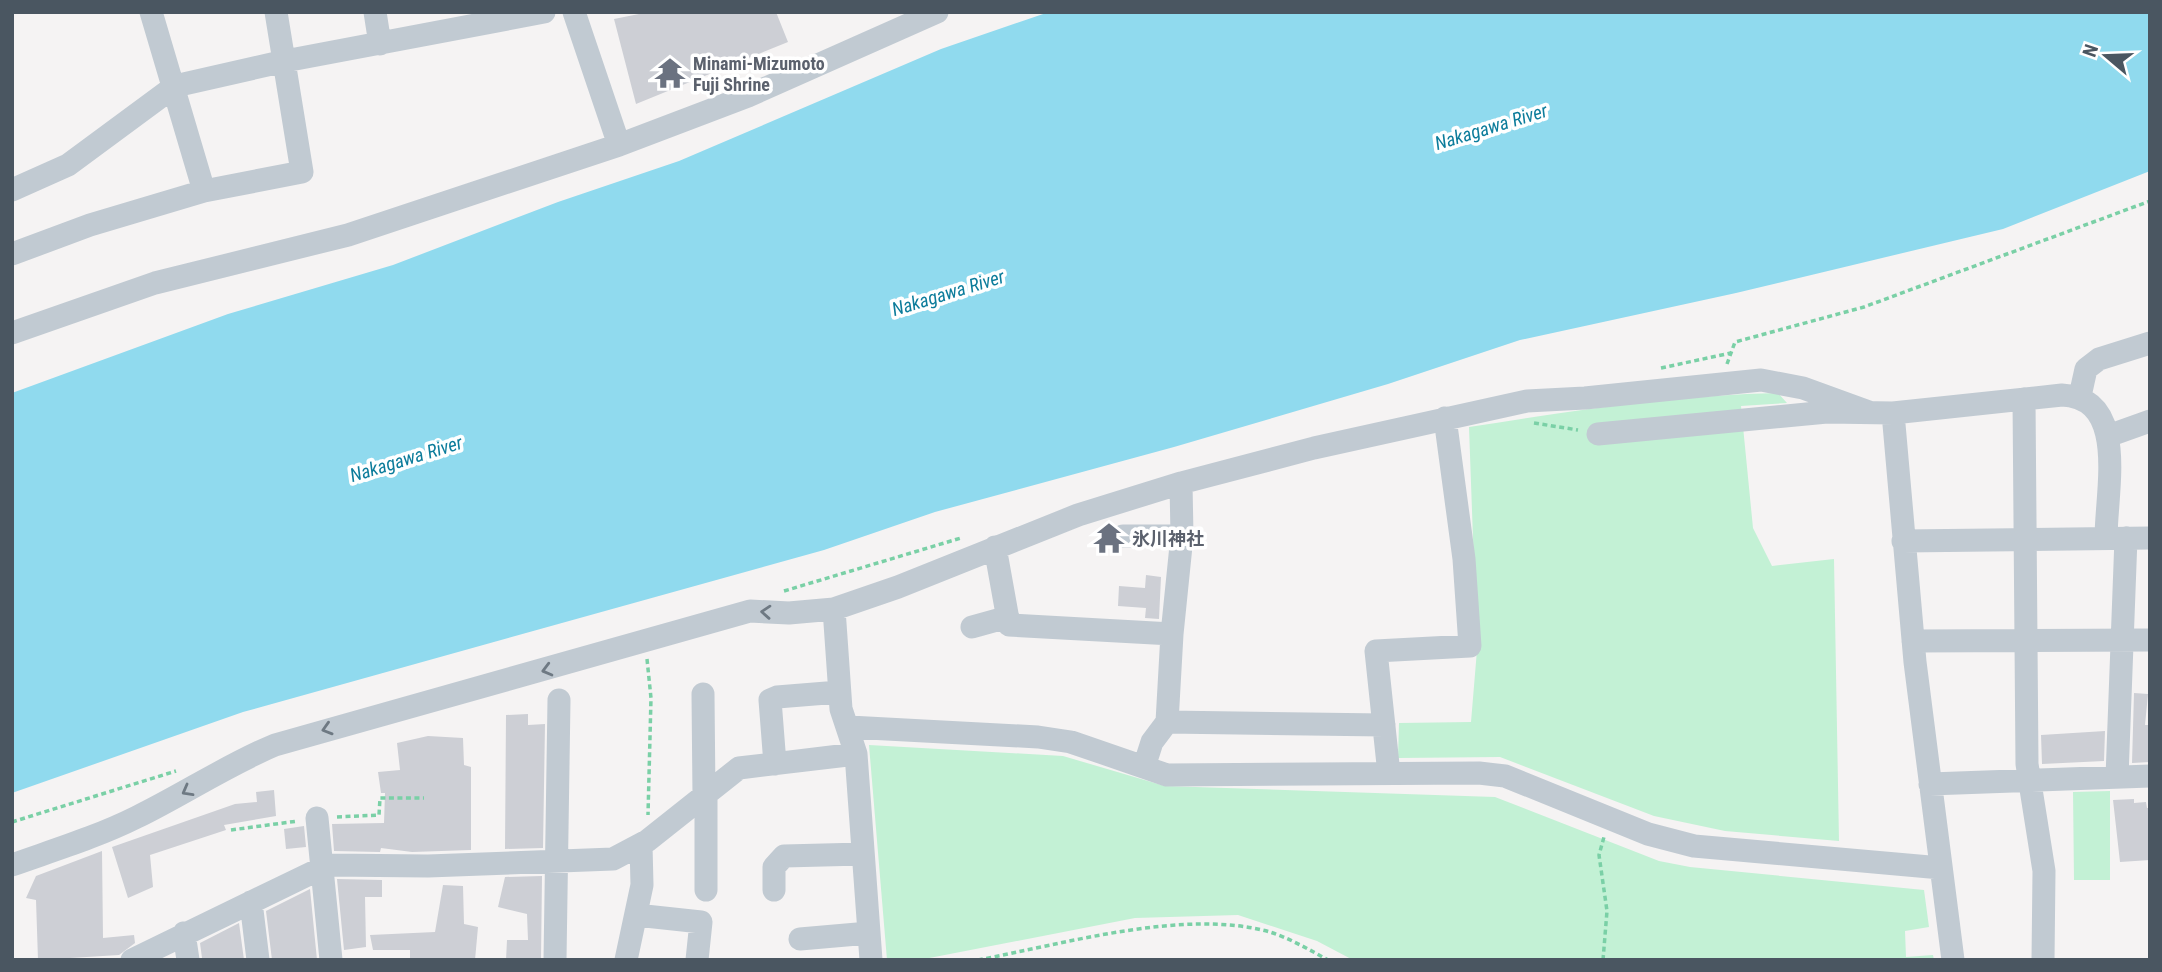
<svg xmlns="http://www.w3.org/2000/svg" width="2162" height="972" viewBox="0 0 2162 972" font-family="'Roboto Condensed','Noto Sans JP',sans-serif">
<rect width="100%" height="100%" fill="#f5f3f3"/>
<path fill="#c3f1d5" d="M1778,393l9,10 -46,3 12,122 19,38 62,-7 5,282 -114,-10 -71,-15 -154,-59 -102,1 1,-35 72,-1 6,-72 -8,-223c102,-16 206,-32 309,-34z
M869,745l194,11 102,30 330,11 164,64 31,6 234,23 5,37 -24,4 1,26 27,-2 1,5h-581l-36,-19 -79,-26 -103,3 -216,42h-32z
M2110,791v89h-36l-1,-88z"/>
<path fill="#90daee" d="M1049,12h1101v159l-147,58 -267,64 -216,47 -132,44 -214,63 -239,65 -111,38 -581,162 -231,81v-400l216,-79 165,-49 165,-63 121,-41 262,-112z"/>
<path fill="#cdcfd5" d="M649,12h127l12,30 -152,62 -22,-85z
M1112,527l-3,10 6,10 -15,1 -1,-20z
M1146,575l15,2 -2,42 -14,-1 1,-10 -28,-2 1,-20 26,2z
M2134,693l14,1 -3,31h5v37l-18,1z
M528,714v11l17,-1 -2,124 -38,1 1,-134z
M2105,731l-1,30 -62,3 -1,-29z
M428,736l35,2 1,27 7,2v83l-59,2 -31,-4 -1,4 -46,-1 -2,-27 52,-1 1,-30h-4l-3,-21 22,-2 -3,-27z
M274,790l2,26 -52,9 2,5 -76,25 3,32 -25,11 -16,-51 123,-43 22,-2 -1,-10z
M2134,799v4l12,-1 1,6h3v52l-30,2 -7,-62z
M304,826l2,21 -20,2 -2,-20z
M102,851l1,87 31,-3 1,8 -16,12 -81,5 -2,-60 -10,-2 10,-22z
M542,876l-1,84h-35l1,-20h21l-1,-26 -29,-7 7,-30z
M337,879l45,1v17h-17l1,50 -22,3z
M443,885l20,1 1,38 14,3 -3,33h-65v-10h-37l-3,-15 65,-3z
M310,889l7,71h-45l-6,-49z
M239,923l5,37 -42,-2 -2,-15z"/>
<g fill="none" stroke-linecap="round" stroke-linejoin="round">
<path stroke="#7ad0a6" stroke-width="3.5" stroke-dasharray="5 3.5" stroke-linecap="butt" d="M1727,364l8,-22 129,-35 286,-106
M1661,368l70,-15
M1534,423l44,7
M784,591l177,-53
M647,659l4,39 -3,117
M337,817l42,-2 1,-17h44
M12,822l164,-51
M231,830l67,-9
M978,960c86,-16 207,-52 292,-28 19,6 40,18 58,28
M1603,960l4,-49 -8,-56 5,-18"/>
<path stroke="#c1cad2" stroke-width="23" d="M151,12l53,179
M375,12l5,32
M574,12l45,133
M12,190l56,-25 107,-79 110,-25 259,-49
M12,254l78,-29 114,-34 98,-19 -26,-160
M12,333l143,-50 193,-48 271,-90 129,-49 189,-84
M2080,396l6,-27 13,-10 51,-16
M2024,399l3,365 17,107 -1,89
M1893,413l22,249 38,298
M1598,434l229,-22 66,1 169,-18c67,3 44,96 44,143
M2108,436l42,-15
M1123,536h59
M1903,541l247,-3
M995,547l14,78 163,9
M834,609l7,100 15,45 15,206
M972,627l36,-10
M1913,641l237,-1
M703,694l1,102
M1167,722l5,-88 10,-98 -1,-53
M849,727l189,10 33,5 96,33 312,-2 26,3 143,58 46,12 247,22
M775,764l-5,-64 7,-3 62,-5
M1144,767l8,-25 15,-20 217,3
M1389,774l-13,-123 94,-5 -6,-87 -19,-141
M2117,777l9,-239
M1930,784l220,-8
M706,794v96
M317,818l14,142
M12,865c42,-15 85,-28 125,-48 47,-23 90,-52 138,-72l475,-134 39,2 45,-4 64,-22 180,-72 103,-32 133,-35 213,-47 58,-3 176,-18 42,8 66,24
M774,890v-23l10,-11 79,-2
M251,902l7,58
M636,915l65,7 -4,38
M184,933l4,27
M800,939l69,-6
M132,960l196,-95 100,1 185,-7 34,-18 92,-73 117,-14
M555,960l4,-260
M626,960l16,-75 -1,-40"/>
</g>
<defs><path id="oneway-chevron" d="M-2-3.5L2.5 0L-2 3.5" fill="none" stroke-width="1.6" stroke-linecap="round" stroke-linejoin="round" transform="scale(1.75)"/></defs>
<g stroke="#6e7983">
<use href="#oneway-chevron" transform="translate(766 612) rotate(-176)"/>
<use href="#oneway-chevron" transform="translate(547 670) rotate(165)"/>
<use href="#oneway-chevron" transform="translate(327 729) rotate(163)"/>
<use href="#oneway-chevron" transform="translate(187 791) rotate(151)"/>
</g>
<defs>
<symbol id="temple-bare" viewBox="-9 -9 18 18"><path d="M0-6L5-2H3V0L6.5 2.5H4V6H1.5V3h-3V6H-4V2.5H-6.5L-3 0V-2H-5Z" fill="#6b7280" stroke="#fff" stroke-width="2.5" paint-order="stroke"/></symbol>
</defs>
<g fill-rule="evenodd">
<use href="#temple-bare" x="648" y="51" width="44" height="44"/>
<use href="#temple-bare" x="1087" y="516" width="44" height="44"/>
</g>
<g text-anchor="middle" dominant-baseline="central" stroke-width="7" stroke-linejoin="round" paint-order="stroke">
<g font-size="18" font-weight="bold" fill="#5b616d" stroke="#fff" text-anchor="start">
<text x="693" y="63">Minami-Mizumoto<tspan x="693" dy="21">Fuji Shrine</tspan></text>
<text x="1132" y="538">氷川神社</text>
</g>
<g font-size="19" font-style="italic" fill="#0c7c9b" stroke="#fff">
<text transform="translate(1491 127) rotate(-17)">Nakagawa River</text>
<text transform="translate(948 293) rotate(-17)">Nakagawa River</text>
<text transform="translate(406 459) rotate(-17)">Nakagawa River</text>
</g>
</g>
<rect width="2162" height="972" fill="none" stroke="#4a5661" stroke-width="28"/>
<g transform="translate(2106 56) rotate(289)" stroke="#ffffff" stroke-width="5" paint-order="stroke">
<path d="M0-5L12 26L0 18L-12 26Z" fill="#4a5661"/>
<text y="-10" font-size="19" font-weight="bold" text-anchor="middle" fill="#4a5661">N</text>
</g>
</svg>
